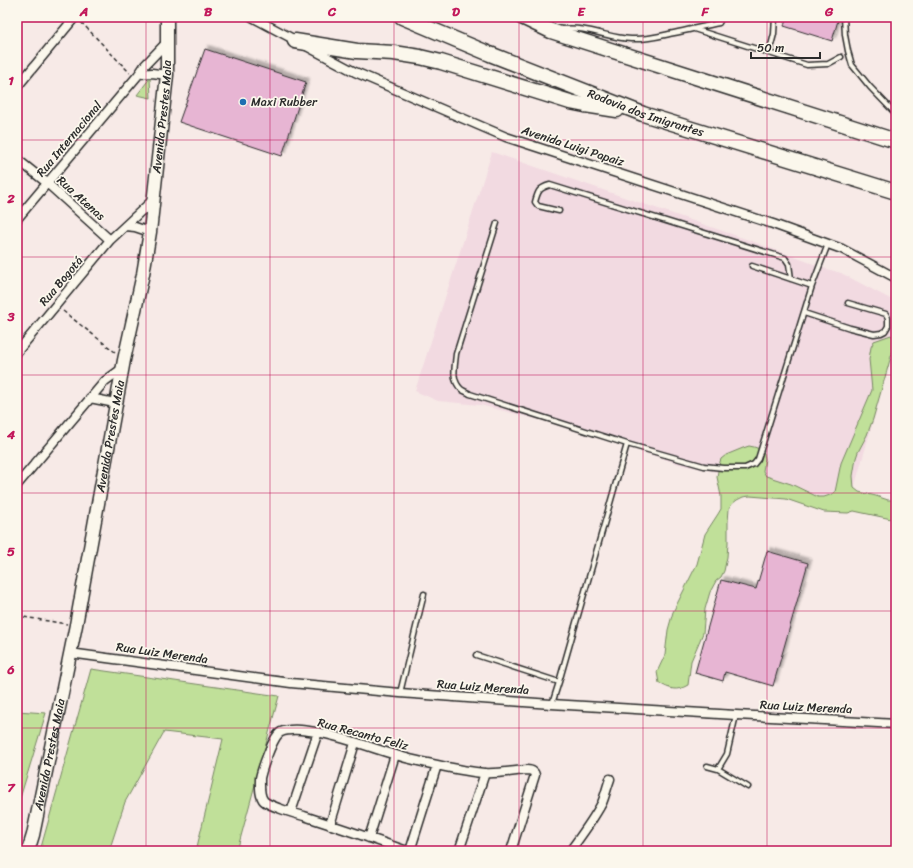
<svg xmlns="http://www.w3.org/2000/svg" width="913" height="868" viewBox="0 0 913 868" font-family="Sriracha,sans-serif">
<defs>
<filter id="shadow"><feDropShadow dx="3.5" dy="-3.5" stdDeviation="1" flood-color="#0004"/></filter>
</defs>
<rect width="100%" height="100%" fill="#f7eae7"/>
<filter id="ink" filterUnits="userSpaceOnUse"><feTurbulence type="fractalNoise" baseFrequency=".025" numOctaves="2"/><feDisplacementMap in="SourceGraphic" scale="8" xChannelSelector="R" yChannelSelector="G"/><feConvolveMatrix kernelMatrix="1 2 1 2 8 2 1 2 1" color-interpolation-filters="sRGB"/></filter>
<g filter="url(#ink)">
<path fill="#f2dae1" d="M492,152l254,87 81,30 14,4 55,29v39l-47,165 -111,-30 -56,-11 -118,-39 -84,-21 -42,-4 -23,-10z"/>
<path fill="#c0e099" stroke="#768662" d="M150,78l1,20 -14,-3z
M891,335l4,5 -1,6 -21,73 -6,16 -9,17 -2,6 -3,18 1,12 5,4 17,4 12,4h6l2,-2v22l-42,-9 -6,2 -24,-1 -38,-13 -36,-3 -7,1 -6,3 -5,4 -3,5 -1,13v21l-1,14 -3,14 -3,6 -5,4 -6,11 -5,17 -2,24 -12,28 -3,24c-12,7 -18,4 -29,-2l-2,-11 8,-17 3,-25 5,-18 24,-48 8,-30 13,-20 3,-5v-13l-4,-19 2,-12 2,-6 5,-4 17,-7 6,-2 5,1 6,2 4,4 1,6 -2,12 3,5 25,8 27,13h6l6,-2 5,-3 6,-29 31,-73 -3,-31 2,-12 3,-6z
M91,669l188,27 -42,155h-41l27,-112 -59,-7 -39,70 -16,49h-69z
M17,711l29,2 -29,95z"/>
<path fill="#e7b5d3" stroke="#2b2b2b" filter="url(#shadow)" d="M787,17h52l-7,24 -48,-15z
M205,49l101,33 -24,74 -103,-34z
M767,551l41,12 -35,123 -48,-14 -2,9 -28,-8 26,-93 35,9z"/>
<g fill="none" stroke-linecap="round" stroke-linejoin="round">
<defs>
<path id="lane" d="M844,17l1,18 3,16 4,14 18,22 26,27
M562,29c26,-3 45,9 69,10 15,1 29,-3 43,-6 15,-3 30,-7 45,-10l3,-6
M694,29l113,36 21,-1 13,-7
M769,53l5,-19 1,-17
M559,211l-21,-5 -3,-4c3,-11 4,-14 15,-17l235,73 4,6 2,15
M497,223l-41,131c-1,12 -5,26 5,35 2,2 6,3 9,5l157,50 77,22 19,2h22l9,-4 4,-5 54,-173 16,-42
M752,266l60,20
M804,313l46,15 24,6 7,-1 4,-2 3,-5v-8l-2,-4 -38,-11
M476,655l83,27
M400,693l24,-99
M552,704l7,-22 68,-238
M707,766l11,3 30,18
M718,769l9,-15 9,-39"/>
<path id="street" d="M252,17l103,55 151,65 267,87 69,25 54,29
M139,74l13,-1 15,2
M17,87l58,-70
M17,159l30,24 63,57
M17,219l122,-145 6,-9 22,-23
M125,226l10,1 15,5
M17,352l93,-112 44,-41
M90,398l20,4 6,3
M17,485l88,-104 18,-13
M70,653l221,30 109,10 151,11 185,11 160,9
M291,812l27,-80
M330,825l25,-82
M369,838l26,-83
M407,851c-34,-12 -69,-24 -103,-35 -8,-2 -35,-10 -40,-15 -5,-5 -4,-16 -4,-23 2,-9 13,-42 21,-46 22,-10 87,15 112,22 14,5 29,8 44,11 14,3 33,7 47,8 12,1 30,-2 43,-3 3,0 7,1 8,5l-24,76
M410,851l27,-86
M459,851l26,-78
M570,851c11,-15 23,-31 32,-48 3,-7 5,-16 8,-24"/>
<g id="primary">
<path id="s1" d="M28,851l5,-16 43,-210 48,-265 19,-86 7,-42 17,-157v-58"/>
</g>
<g id="highway">
<path id="s2" d="M402,17l88,37 153,60 253,78"/>
<path d="M522,17l29,14 345,110"/>
<path d="M295,41l62,10 37,2 26,4 21,5 129,40 15,3 32,5"/>
</g>
</defs>
<use href="#lane" stroke="#2b2b2b" stroke-width="7"/>
<use href="#street" stroke="#2b2b2b" stroke-width="11"/>
<use href="#primary" stroke="#2b2b2b" stroke-width="15"/>
<use href="#highway" stroke="#2b2b2b" stroke-width="17"/>
<path stroke="#2b2b2b" stroke-width="1.5" stroke-dasharray="4 3" stroke-linecap="butt" d="M81,22l49,51
M63,311l52,41
M17,616l50,8"/>
<use href="#lane" stroke="#fbf7ec" stroke-width="4"/>
<use href="#street" stroke="#fbf7ec" stroke-width="8"/>
<use href="#primary" stroke="#fbf7ec" stroke-width="12"/>
<use href="#highway" stroke="#fbf7ec" stroke-width="14"/>
</g>
</g>
<path fill="none" stroke="#c2185b" stroke-width="1" stroke-opacity="0.55" d="M146,17v834M270,17v834M394,17v834M519,17v834M643,17v834M767,17v834M17,140h879M17,257h879M17,375h879M17,493h879M17,611h879M17,728h879"/>
<circle fill="#1f6fb2" stroke="#fbf7ec" stroke-width="1.5" cx="243" cy="102" r="4"/>
<g text-anchor="middle" dominant-baseline="central" stroke-width="3.5" stroke-linejoin="round" paint-order="stroke">
<g font-size="12" fill="#2b2b2b" stroke="#fbf7ec" text-anchor="start">
<text x="251" y="102">Maxi Rubber</text>
</g>
<g font-size="12" fill="#2b2b2b" stroke="#fbf7ec">
<text stroke="none"><textPath href="#s2" startOffset="262">Rodovia dos Imigrantes</textPath></text>
<text stroke="none"><textPath href="#s1" startOffset="747">Avenida Prestes Maia</textPath></text>
<text transform="translate(69 139) rotate(-50)">Rua Internacional</text>
<text transform="translate(573 146) rotate(18)">Avenida Luigi Papaiz</text>
<text transform="translate(81 198) rotate(42)">Rua Atenas</text>
<text transform="translate(61 281) rotate(-50)">Rua Bogotá</text>
<text stroke="none"><textPath href="#s1" startOffset="423">Avenida Prestes Maia</textPath></text>
<text transform="translate(162 653) rotate(8)">Rua Luiz Merenda</text>
<text transform="translate(483 687) rotate(4)">Rua Luiz Merenda</text>
<text transform="translate(806 707) rotate(3)">Rua Luiz Merenda</text>
<text transform="translate(363 734) rotate(15)">Rua Recanto Feliz</text>
<text stroke="none"><textPath href="#s1" startOffset="99">Avenida Prestes Maia</textPath></text>
</g>
</g>
<rect width="913" height="868" fill="none" stroke="#fbf7ec" stroke-width="44"/>
<path d="M751 52v6h69v-6" fill="none" stroke="#2b2b2b" stroke-width="2"/>
<text x="757" y="52" font-size="12" fill="#2b2b2b" stroke="#fbf7ec" stroke-width="3" paint-order="stroke">50 m</text>
<rect x="22" y="22" width="869" height="824" fill="none" stroke="#c2185b" stroke-width="1.5"/>
<g font-size="13" text-anchor="middle" font-weight="bold" fill="#c2185b">
<text x="84" y="16">A</text>
<text x="208" y="16">B</text>
<text x="332" y="16">C</text>
<text x="456" y="16">D</text>
<text x="581" y="16">E</text>
<text x="705" y="16">F</text>
<text x="829" y="16">G</text>
<text x="11" y="85">1</text>
<text x="11" y="203">2</text>
<text x="11" y="321">3</text>
<text x="11" y="439">4</text>
<text x="11" y="556">5</text>
<text x="11" y="674">6</text>
<text x="11" y="792">7</text>
</g>
</svg>
